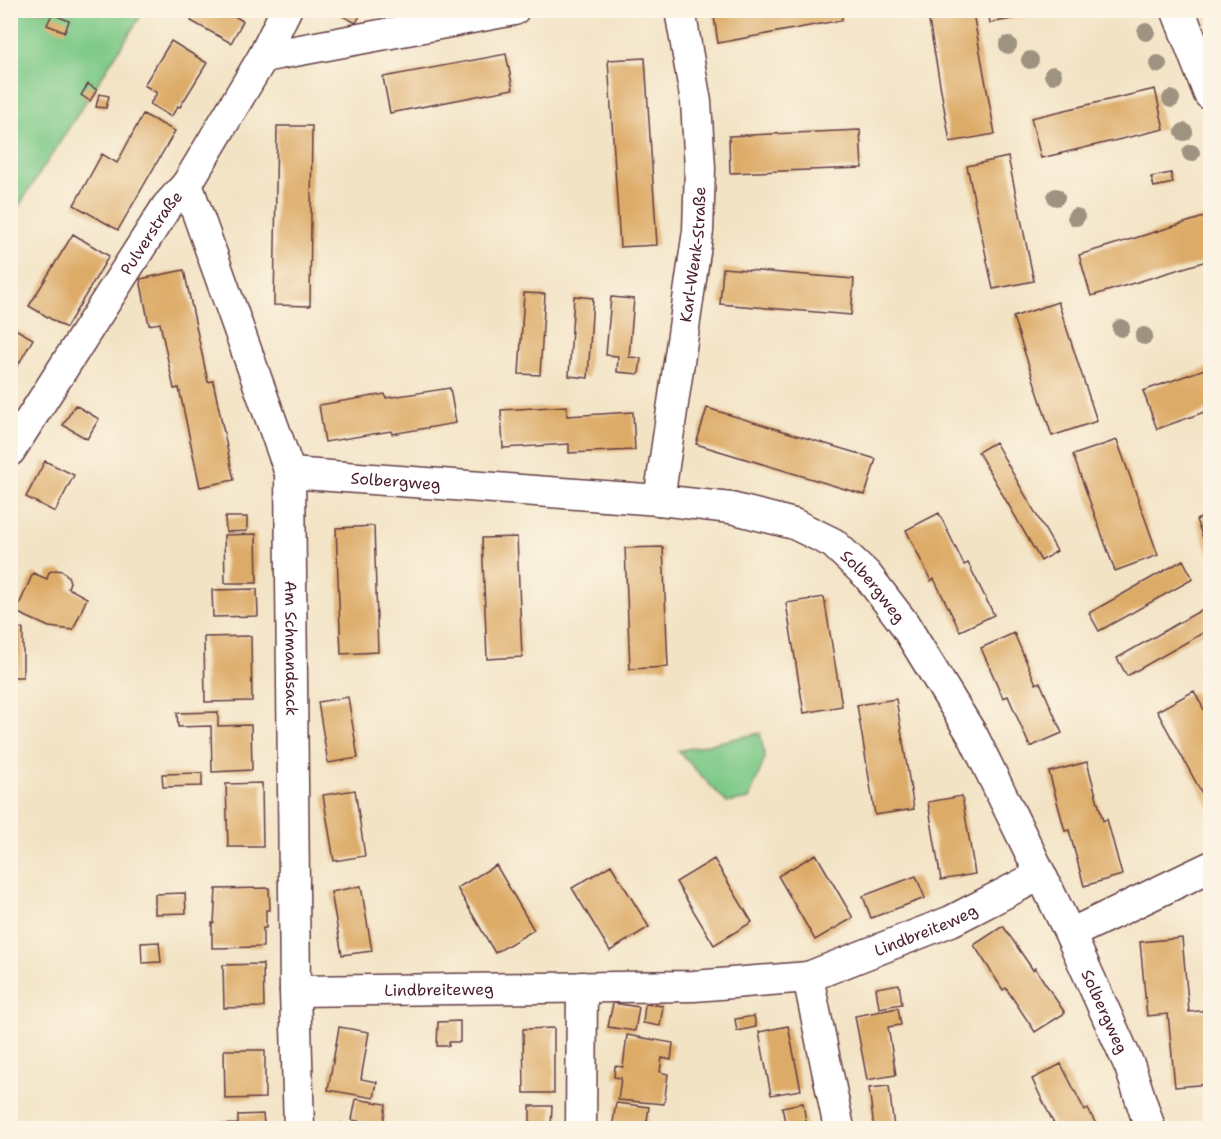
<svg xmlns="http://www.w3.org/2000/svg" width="1221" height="1139" viewBox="0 0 1221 1139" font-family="'Shantell Sans',sans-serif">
<rect width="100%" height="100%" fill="#fcf5e5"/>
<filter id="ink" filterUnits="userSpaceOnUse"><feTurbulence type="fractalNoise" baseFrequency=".0167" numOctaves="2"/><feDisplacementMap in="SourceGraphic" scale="12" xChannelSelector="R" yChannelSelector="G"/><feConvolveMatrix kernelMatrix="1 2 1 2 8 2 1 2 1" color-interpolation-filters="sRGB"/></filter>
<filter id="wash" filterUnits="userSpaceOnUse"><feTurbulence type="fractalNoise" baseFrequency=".008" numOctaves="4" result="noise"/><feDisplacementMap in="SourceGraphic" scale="24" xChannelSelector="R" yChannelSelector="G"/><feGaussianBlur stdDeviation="1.35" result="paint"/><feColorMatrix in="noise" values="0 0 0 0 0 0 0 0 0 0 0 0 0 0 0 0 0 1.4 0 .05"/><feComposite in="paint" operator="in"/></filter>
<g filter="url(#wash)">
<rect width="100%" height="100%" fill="#f3e3c5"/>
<path fill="#7dc987" stroke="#647459" stroke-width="1.5" d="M11,11h133l-133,207z
M760,733l5,25 -16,41 -22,4 -49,-52z"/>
<g id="blocks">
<path fill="#ddab68" d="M196,10h28l19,11 -12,22 -40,-22z
M331,10h32l-7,13z
M376,10h18l-4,8z
M713,10h128l1,10 -124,23z
M988,10h59v2l-57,11z
M973,13l22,121 -45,8 -21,-121z
M52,14l17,7 -4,11 -18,-7z
M171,41l36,22 -27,44 -2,-1 -7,11 -21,-13 7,-11 -13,-8z
M506,54l7,35 -123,24 -7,-36z
M645,58l12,187 -37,2 -12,-187z
M88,84l9,6 -7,11 -9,-6z
M1155,89l9,40 -123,29 -10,-40z
M99,94l10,2 -3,12 -10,-1z
M143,114l32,17 -57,99 -44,-25 28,-51 15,9z
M277,126h35l-2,180 -36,-1z
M860,130l2,38 -132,5 -1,-37z
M1008,157l26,124 -41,8 -26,-123z
M1171,173l2,10 -19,4 -3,-10z
M1204,217l6,23v20l-119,36 -12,-41z
M73,234l36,22 -43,72 -37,-22z
M723,268l131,11 -3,36 -131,-11z
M184,270l24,112 5,-1 21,99 -34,7 -21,-99 -5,1 -14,-66 -11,2 -9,-46z
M524,293l21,1 -5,81 -21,-1z
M574,296l19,2 -5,80 -19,-2z
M611,297l23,2 -5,58 12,1 -2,16 -22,-2 1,-16 -12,-1z
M1058,302l39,119 -45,15 -39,-119z
M10,326l23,13 -23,40z
M1210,367v43l-53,19 -14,-38z
M450,388l6,35 -64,11 -1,-3 -66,11 -6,-37 66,-11 1,4z
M75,405l24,14 -12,20 -24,-14z
M567,406v10l66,-4 2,38 -66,3v-9l-66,4 -2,-38z
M707,408l169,51 -11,36 -169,-51z
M1117,440l41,115 -43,16 -42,-116z
M995,442l62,109 -16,10 -63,-109z
M45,461l29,14 -19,37 -29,-15z
M939,513l25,52 4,-2 26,52 -34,16 -26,-52 -3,2 -25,-51z
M1210,514v42l-14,-36z
M225,517h22v14l-21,1z
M374,526l4,126 -37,2 -5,-126z
M256,534l1,49h-32l-1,-48z
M517,537l5,120 -35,2 -5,-121z
M663,547l5,120 -38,2 -5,-121z
M1183,560l10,19 -94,52 -10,-18z
M56,570l6,1 6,5 2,6 -2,6 19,10 -14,32 -24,-3 -33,-15 17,-39 14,6 2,-7z
M257,589l1,27 -45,1 -1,-27z
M824,597l18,109 -38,7 -18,-110z
M1210,605v24l-83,47 -10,-18z
M10,629h13v48h-13z
M1014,633l22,51 4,-2 22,51 -32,14 -22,-51 -5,2 -22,-50z
M251,636l1,65 -47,1 -1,-65z
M1194,691l16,30v87l-53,-97z
M348,697l10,61 -30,5 -10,-61z
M896,699l18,110 -39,6 -18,-110z
M218,712v14l33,-1 1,45 -40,2 -1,-46 -33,1 -1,-14z
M10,751h2l1,16h-3z
M1087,762l16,59 4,-2 15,56 -38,11 -15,-56 -4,1 -16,-59z
M202,773v13l-39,1 -1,-13z
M262,783l1,64h-35l-2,-63z
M355,790l10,66 -31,5 -11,-66z
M962,796l13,78 -34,6 -13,-78z
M816,854l37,64 -38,22 -37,-64z
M714,859l38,63 -38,23 -38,-63z
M496,865l38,65 -39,23 -38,-65z
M611,865l38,62 -39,24 -38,-63z
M916,876l9,22 -54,20 -8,-22z
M361,886l11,65 -30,4 -11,-63z
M269,888l1,22h-4v18h-3v19l-51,1v-25h2l2,-34z
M185,893l1,20 -31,1v-20z
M1003,926l30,44 2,-2 30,45 -30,19 -29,-44 -3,2 -29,-45z
M1182,938l7,74 21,-2v74l-35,3 -7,-73 -21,2 -7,-74z
M159,942l2,20 -19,1 -1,-20z
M263,964l1,43 -40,1 -1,-43z
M899,984l3,20 -23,4 -3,-20z
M613,1003l26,4 -4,24 -27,-4z
M645,1004l18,2 -3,20 -17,-3z
M898,1008l3,17 -13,2 8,48 -29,5 -12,-64z
M754,1016l2,11 -19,4 -2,-12z
M460,1021v21h-11v4h-12l1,-24z
M788,1026l13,64 -30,5 -12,-63z
M339,1027l30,5 -8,47 16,3 -3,16 -46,-8z
M554,1028v65h-30l-1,-64z
M627,1035l46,8 -2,17 -9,-2 -2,14 8,2 -4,30 -46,-4 3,-22 -7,-1 1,-11 8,1z
M224,1050h41v48l-40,1z
M1061,1064l24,47 3,-2 10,19h-37l-3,-4 -3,2 -23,-47z
M889,1086l5,42h-20l-5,-40z
M356,1099l30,5 -3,22 -31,-6z
M616,1103l33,4 -3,21h-34z
M803,1103l4,25h-21l-4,-21z
M530,1106h22l-1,22h-21z
M263,1114l1,10 -26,1v-10z
M341,1123l22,4v1h-23z
M237,1124v4h-47v-3z"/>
</g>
</g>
<g filter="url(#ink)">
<use href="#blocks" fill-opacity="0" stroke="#633c42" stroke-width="1.5"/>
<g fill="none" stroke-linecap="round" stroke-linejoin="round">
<defs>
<g id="minor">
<path d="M263,57l251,-47"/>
<path id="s1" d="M187,184l103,289 5,518 4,137"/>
<path id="s2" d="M10,451l157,-245 20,-22 76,-127 23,-47"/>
<path id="s3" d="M290,473l369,27 72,8 63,16 39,19 34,32 36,47 70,114 97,198 60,133 20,61"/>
<path id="s4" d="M659,500l39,-269 2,-63 -4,-66 -16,-92"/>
<path d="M1070,934l140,-67"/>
<path d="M808,977l31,151"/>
<path id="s5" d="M295,991l399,-5 114,-9 143,-56 89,-46"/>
<path d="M581,1128l1,-141"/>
</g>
<path id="major" d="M1178,10l32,83"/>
</defs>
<use href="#minor" stroke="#633c42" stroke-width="33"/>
<use href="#major" stroke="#633c42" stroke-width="36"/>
<use href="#minor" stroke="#fff" stroke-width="30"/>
<use href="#major" stroke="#fff" stroke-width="33"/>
</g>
<g fill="#9e9380">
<circle cx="1146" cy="32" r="9"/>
<circle cx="1008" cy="45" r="9"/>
<circle cx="1030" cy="60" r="9"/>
<circle cx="1158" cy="64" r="9"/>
<circle cx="1053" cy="75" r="9"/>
<circle cx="1171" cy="99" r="9"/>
<circle cx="1184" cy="132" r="9"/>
<circle cx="1191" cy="153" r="9"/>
<circle cx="1056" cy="197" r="9"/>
<circle cx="1076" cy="217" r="9"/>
<circle cx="1121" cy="328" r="9"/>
<circle cx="1144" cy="336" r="9"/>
</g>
</g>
<g text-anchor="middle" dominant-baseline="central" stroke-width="6" stroke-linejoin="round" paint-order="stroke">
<g font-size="16" fill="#4a1f2b" stroke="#fcf5e5">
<text stroke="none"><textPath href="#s2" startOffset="260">Pulverstraße</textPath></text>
<text stroke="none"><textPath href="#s4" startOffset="248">Karl-Wenk-Straße</textPath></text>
<text stroke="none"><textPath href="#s3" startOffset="106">Solbergweg</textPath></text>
<text stroke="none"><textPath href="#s3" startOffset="610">Solbergweg</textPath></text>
<text stroke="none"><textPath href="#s1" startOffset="482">Am Schmandsack</textPath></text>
<text stroke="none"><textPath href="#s5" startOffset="640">Lindbreiteweg</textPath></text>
<text stroke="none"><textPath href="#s5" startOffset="144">Lindbreiteweg</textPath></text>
<text stroke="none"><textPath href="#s3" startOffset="1096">Solbergweg</textPath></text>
</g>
</g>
<rect width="1221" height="1139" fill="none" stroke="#fcf5e5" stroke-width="36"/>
</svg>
